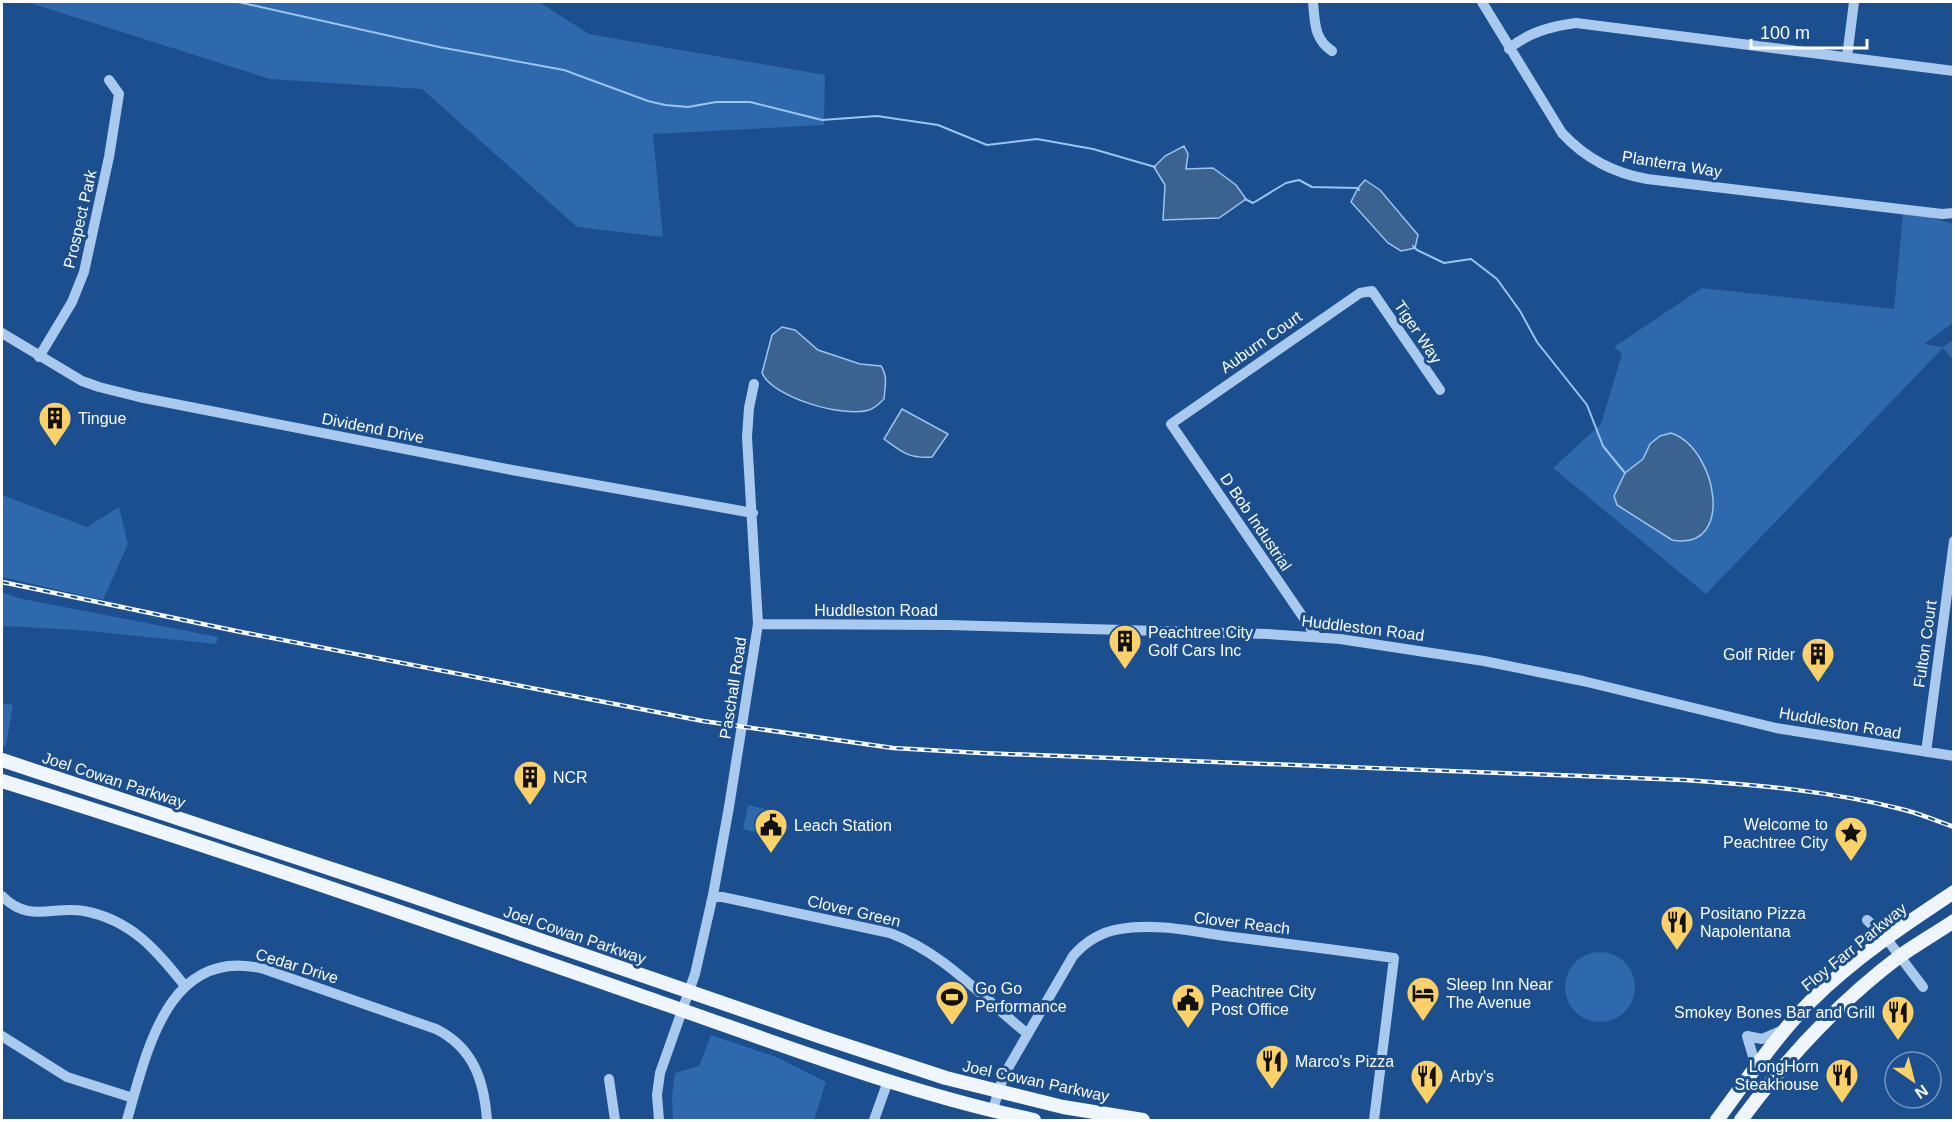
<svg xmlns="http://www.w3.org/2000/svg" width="1955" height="1122" viewBox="0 0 1955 1122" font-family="Arial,sans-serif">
<rect width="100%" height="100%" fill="#1b4f8f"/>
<path fill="#2e69ad" d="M27,2h512l50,32 236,41 -1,50 -171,9 10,103 -86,-10 -155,-138 -152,-10z
M1903,214l26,3 24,7v99l-29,21 19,3 10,-7v20l-10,-12 -237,246 -153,-126 48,-44 21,-70 -8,-7 88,-59 192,21z
M2,495l85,32 32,-20 9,37 -25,56 -101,-23z
M2,592l16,6 200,39 -2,7 -138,-14 -74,-4 -2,7z
M2,703l11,2 -7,41 -4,-1z
M748,805l17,4 -6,24 -16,-4z
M1565 987a35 35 0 1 1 70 0a35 35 0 1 1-70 0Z
M711,1035l65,22 50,25 -12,38h-141l-1,-25 3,-22 24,-7z"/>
<path fill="#3c6290" stroke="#9cc4f0" stroke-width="1.5" d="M1184,146l4,8 -2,15 27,-1 23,17 10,14 -27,19 -56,2 2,-35 -11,-18 11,-11z
M1365,180l15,10 38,45 -3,13 -14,3 -13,-8 -37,-41 7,-14z
M782,327l13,3 23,20 42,14 21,2c7,10 4,21 3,33 -4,4 -9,9 -15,11 -25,8 -96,-12 -107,-37l10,-38z
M902,409l46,25 -16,23c-23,2 -30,-5 -48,-18z
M1671,433c46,15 65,119 1,107l-55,-35 -3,-9 11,-23 18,-14 7,-15 10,-8z"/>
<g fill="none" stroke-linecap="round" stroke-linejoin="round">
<path stroke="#9cc4f0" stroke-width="2" d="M238,2l201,45 125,23 84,31 17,4 23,2 28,-5h34l72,18 55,-4 61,9 49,20 50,-6 56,10 62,18
M1245,199l8,4 33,-20 13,-3 13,7 46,1 1,2
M1413,246l4,4 27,13 27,-4 26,20 23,32 17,31 50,63 16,41 22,27"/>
<path stroke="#a9c9ee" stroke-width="10" d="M1313,2c2,21 1,37 19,49
M1482,2l80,131c24,26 51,40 85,46l295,35 12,-1
M1509,49c19,-17 43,-23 67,-26l378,48
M1847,57l7,-55
M2,333l80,48 17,6 40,10 373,73 241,43
M39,357l33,-55 12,-30 25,-115 10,-63 -10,-14
M758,624l190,1 319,9 73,5 144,22 99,20 193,47 178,28
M1316,636l-145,-212 189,-131 12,-2 68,99
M1926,752l28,-211
M713,895l177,38c56,21 92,65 138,101
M2,896c27,28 52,9 82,15 48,9 73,40 101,75
M1867,920l19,18 37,49
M2,1036l65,41 66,21
M1751,1071l4,-8 -8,-27 15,3 21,-9
M609,1079l6,41
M992,1112l12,-37 69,-119c13,-15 28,-24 47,-27 34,-6 71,2 105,7 57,7 113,14 169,22l-20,162
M127,1120c20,-69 41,-175 137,-151l172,60c38,19 48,52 51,91
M659,1120l-2,-25 3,-22 35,-99 18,-79 16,-88 29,-183 -11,-187 2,-29 5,-24
M874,1120l14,-39"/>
<path stroke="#f0f6ff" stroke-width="14" d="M2,760l393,130 426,147 125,41 117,29 80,13
M2,781c220,68 439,145 657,221 124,43 247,91 375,118
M1717,1120c30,-40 58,-83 94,-119 42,-42 93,-76 143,-109
M1741,1120c45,-61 98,-118 159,-164 17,-12 36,-23 54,-35"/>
<defs>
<path id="rail" d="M2,582l239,50 462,89 190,27 88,5 704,27c72,5 146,11 216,29 18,4 35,12 53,18"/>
</defs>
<use href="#rail" stroke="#fff" stroke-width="4.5"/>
<use href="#rail" stroke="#1b4f8f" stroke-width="2" stroke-dasharray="7" stroke-linecap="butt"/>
</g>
<defs>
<symbol id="building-pin" viewBox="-11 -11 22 30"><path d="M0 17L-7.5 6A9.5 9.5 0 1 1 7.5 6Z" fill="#ffd166" stroke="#1b4f8f"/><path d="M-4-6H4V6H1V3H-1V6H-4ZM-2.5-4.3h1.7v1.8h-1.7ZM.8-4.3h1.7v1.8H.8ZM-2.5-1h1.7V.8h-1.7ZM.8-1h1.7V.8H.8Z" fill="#111"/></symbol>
<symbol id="civic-pin" viewBox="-11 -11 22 30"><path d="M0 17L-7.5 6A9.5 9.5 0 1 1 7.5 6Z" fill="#ffd166" stroke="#1b4f8f"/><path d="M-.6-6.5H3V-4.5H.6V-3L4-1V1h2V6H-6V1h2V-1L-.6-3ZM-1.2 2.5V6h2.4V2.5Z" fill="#111"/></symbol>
<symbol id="sight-pin" viewBox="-11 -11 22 30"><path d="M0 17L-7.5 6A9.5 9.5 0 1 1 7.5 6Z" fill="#ffd166" stroke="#1b4f8f"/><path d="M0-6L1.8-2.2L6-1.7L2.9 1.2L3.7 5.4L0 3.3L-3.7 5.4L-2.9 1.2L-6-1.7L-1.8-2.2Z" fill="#111"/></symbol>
<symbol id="restaurant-pin" viewBox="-11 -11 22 30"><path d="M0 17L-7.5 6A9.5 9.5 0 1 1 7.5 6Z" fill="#ffd166" stroke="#1b4f8f"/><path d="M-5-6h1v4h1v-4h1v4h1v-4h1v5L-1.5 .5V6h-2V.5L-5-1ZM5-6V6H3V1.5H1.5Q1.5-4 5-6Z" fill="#111"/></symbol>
<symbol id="hotel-pin" viewBox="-11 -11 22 30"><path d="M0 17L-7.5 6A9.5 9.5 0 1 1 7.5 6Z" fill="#ffd166" stroke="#1b4f8f"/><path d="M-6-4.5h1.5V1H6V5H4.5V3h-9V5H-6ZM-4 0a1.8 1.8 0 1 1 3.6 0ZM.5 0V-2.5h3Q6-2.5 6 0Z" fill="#111"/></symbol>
<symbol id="stadium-pin" viewBox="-11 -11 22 30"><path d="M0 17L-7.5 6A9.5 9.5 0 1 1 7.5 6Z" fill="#ffd166" stroke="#1b4f8f"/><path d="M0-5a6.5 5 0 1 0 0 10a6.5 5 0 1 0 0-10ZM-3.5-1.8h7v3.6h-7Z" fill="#111"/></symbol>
</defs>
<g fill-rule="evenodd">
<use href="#building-pin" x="36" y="399" width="38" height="52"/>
<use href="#building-pin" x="1106" y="622" width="38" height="52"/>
<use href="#building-pin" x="1799" y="635" width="38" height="52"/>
<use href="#building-pin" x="511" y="758" width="38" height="52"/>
<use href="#civic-pin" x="752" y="806" width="38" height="52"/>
<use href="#sight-pin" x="1832" y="814" width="38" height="52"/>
<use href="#restaurant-pin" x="1658" y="903" width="38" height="52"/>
<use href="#hotel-pin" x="1404" y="974" width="38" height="52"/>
<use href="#stadium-pin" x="933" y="978" width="38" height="52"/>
<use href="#civic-pin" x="1169" y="981" width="38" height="52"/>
<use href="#restaurant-pin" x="1879" y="993" width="38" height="52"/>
<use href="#restaurant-pin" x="1253" y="1042" width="38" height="52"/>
<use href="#restaurant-pin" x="1823" y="1056" width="38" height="52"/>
<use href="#restaurant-pin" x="1408" y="1057" width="38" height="52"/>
</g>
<g text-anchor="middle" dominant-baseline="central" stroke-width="6" stroke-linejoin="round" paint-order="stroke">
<g font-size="16" fill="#fff" stroke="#1b4f8f">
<text transform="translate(1672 164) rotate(9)">Planterra Way</text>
<text transform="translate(80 219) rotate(-77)">Prospect Park</text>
<text transform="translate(1418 332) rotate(56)">Tiger Way</text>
<text transform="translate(1261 342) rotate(-35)">Auburn Court</text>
<text transform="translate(373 428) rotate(11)">Dividend Drive</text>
<text transform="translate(1256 522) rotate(56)">D Bob Industrial</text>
<text x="876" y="610">Huddleston Road</text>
<text transform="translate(1363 628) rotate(7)">Huddleston Road</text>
<text transform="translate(1925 644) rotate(-82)">Fulton Court</text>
<text transform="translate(733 688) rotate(-81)">Paschall Road</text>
<text transform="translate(1840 723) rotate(10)">Huddleston Road</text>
<text transform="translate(114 780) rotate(18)">Joel Cowan Parkway</text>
<text transform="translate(854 911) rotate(13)">Clover Green</text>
<text transform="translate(1242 923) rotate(7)">Clover Reach</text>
<text transform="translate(575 935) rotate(19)">Joel Cowan Parkway</text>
<text transform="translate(1854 947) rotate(-39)">Floy Farr Parkway</text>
<text transform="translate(297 966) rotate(17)">Cedar Drive</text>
<text transform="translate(1036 1081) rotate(12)">Joel Cowan Parkway</text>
</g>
<g font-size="16" fill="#fff" stroke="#1b4f8f" text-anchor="start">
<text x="78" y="418">Tingue</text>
<text x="1148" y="632">Peachtree City<tspan x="1148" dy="18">Golf Cars Inc</tspan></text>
<text x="1795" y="654" text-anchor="end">Golf Rider</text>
<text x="553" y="777">NCR</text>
<text x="1828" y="824" text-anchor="end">Welcome to<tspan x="1828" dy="18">Peachtree City</tspan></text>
<text x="794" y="825">Leach Station</text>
<text x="1700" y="913">Positano Pizza<tspan x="1700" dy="18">Napolentana</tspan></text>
<text x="1446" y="984">Sleep Inn Near<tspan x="1446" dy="18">The Avenue</tspan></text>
<text x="975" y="988">Go Go<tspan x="975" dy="18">Performance</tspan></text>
<text x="1211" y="991">Peachtree City<tspan x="1211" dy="18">Post Office</tspan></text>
<text x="1875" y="1012" text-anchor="end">Smokey Bones Bar and Grill</text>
<text x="1295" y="1061">Marco's Pizza</text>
<text x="1819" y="1066" text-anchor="end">LongHorn<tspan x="1819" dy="18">Steakhouse</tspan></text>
<text x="1450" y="1076">Arby's</text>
</g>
</g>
<rect width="1955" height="1122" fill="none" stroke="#ffffff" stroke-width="6"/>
<g transform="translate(1913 1080) rotate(145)"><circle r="28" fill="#1b4f8f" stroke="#7695bc" stroke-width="1.5"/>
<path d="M0-4.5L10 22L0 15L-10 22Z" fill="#ffd166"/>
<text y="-9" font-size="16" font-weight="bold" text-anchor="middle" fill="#ffffff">N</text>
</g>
<path d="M1751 39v9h116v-9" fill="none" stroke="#ffffff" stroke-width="3"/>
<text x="1760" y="39" font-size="18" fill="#ffffff" stroke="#1b4f8f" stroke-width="4.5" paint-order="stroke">100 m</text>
</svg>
